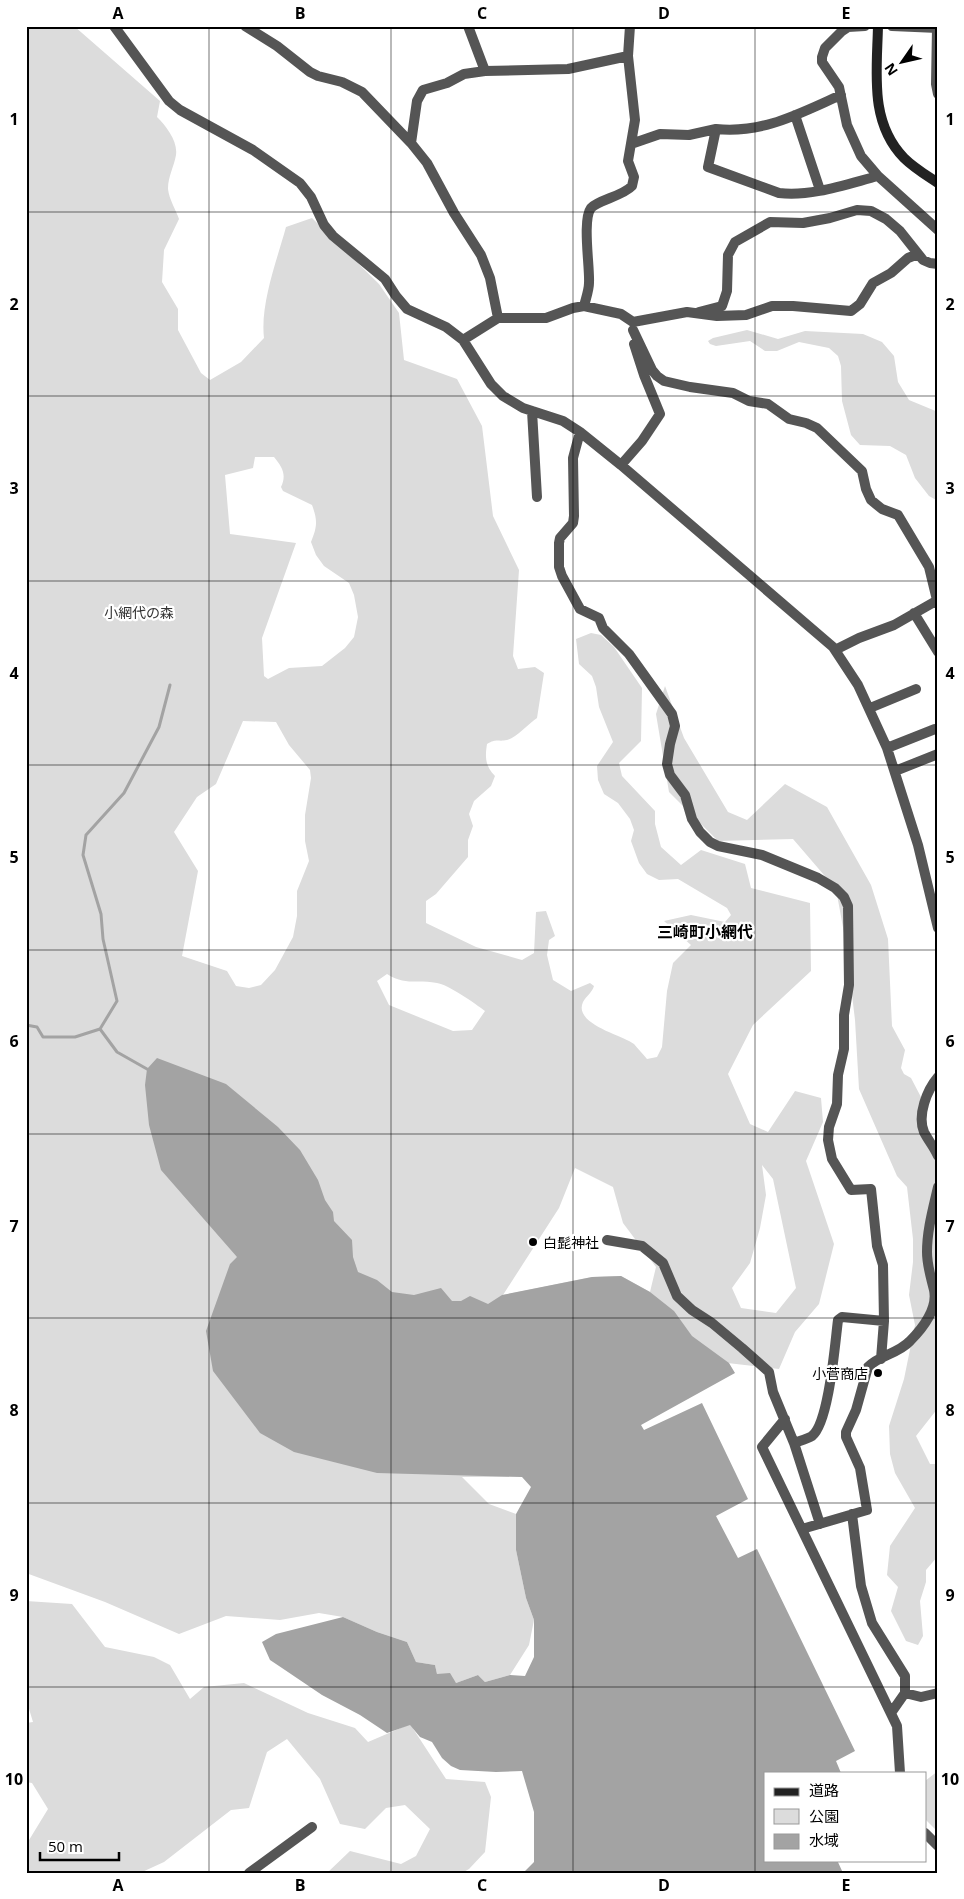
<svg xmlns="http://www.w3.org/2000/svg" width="964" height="1899" viewBox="0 0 964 1899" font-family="'Open Sans','Noto Sans JP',sans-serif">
<rect width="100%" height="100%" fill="#fff"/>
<path fill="#dcdcdc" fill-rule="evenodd" d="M26,26h48l86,75 -3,16c9,9 21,24 19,38 -2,12 -8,21 -8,34 1,10 8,21 11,30l-15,31 -2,32 16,27v21l23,43 9,7 31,-18 23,-24c-4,-34 13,-78 22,-111l26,-9 67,66 20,29 5,47 53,19 25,47 11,90 26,54 -6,86 5,13 17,-2 9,6 -7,45c-9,6 -21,20 -30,22 -10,2 -10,-2 -20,4 -2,13 -2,22 8,32l-4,10 -17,15 -5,13 4,12 -5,14v17l-32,37 -10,7v22l50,24 46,13 12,-7 2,-41 10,-1 9,25 -6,4 -2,15 6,25 18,11 19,-8 4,3c-2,7 -8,10 -11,16 -10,22 39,33 51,42 4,5 9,10 13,15l10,-2 5,-10 5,-56 6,-28 18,-18 -27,-24 27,-6 34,7 6,-7 -4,-7 -49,-29 -19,1 -12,-6 -8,-11 -8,-22 3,-11 -4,-11 -12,-16 -14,-9 -6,-14 -1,-14 16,-24 -14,-35 -3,-20 -4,-11 -13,-12 -3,-25 15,-6 10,2 13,12 28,41 -1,53 -22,22 3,13 33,35v13l6,23 20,18 20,-15 44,14 6,24 59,15 1,68 -58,54 -25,49 22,50 18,8 27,-41 26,7 2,24 -17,39 28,83 -15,60 -24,28 -16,37 -103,-12 -154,120h-60l27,27 27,10v36l10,48 8,22 -5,25 -19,30 -25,7 -7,-7 -22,8 -19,-9 -2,-9 -19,-3 -9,-20 -30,-10 -34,-15 -24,-4 -39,7 -54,-4 -47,18 -74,-32 -79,-29zM255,457h19c8,10 13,17 7,30l2,4 29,14c6,16 5,22 -1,37l5,13 8,11 25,17 5,12 4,22 -4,20 -9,11 -23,18 -33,2 -21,11 -4,-3 -2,-38 34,-95 -66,-9 -5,-59 28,-7zM243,721l33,1 13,23 21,25 1,8 -6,37v26l4,20 -12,30v25l-4,21 -18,33 -14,15 -12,3 -13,-2 -9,-15 -45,-15 16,-85 -24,-39 23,-35 19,-13zM387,974c19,12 29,5 50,9 10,1 39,21 48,28l-13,19 -19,1 -64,-26 -12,-24zM762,1165l11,14 23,109 -20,25 -35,-5 -9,-20 18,-25 10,-35 6,-33zM575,1168l38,19 10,36 33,44 -6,25 -29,-16 -29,1 -89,18 56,-87z
M747,330l31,9 27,-8 58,3 19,8 12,14 4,26 11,18 29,12v89l-9,-5 -14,-18 -9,-23 -16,-9 -30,-1 -9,-10 -9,-34 -1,-35 -3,-10 -9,-8 -30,-6 -22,9h-12l-15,-10 -34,5 -6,-2 -2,-3 5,-3z
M665,686l19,52 44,74 19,8 38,-36 42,23 44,78 17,54 4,87 13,24 -4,18 3,6 7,4 11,21 -3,29 19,20v260l-22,28 14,28h8v92l-12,14v12l-6,19 3,35 -5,9 -12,-4 -15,-30 7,-24 -11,-12 3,-29 25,-38 -20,-35 -5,-19 -1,-28 15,-47 11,-54 -6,-30 4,-33v-23l-6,-52 -10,-11 -38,-87 -4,-69 -9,-76 -10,-55 -43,-50 -75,2 -49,-49 -13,-78z
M26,1601l46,3 33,43 49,10 16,8 20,34 14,-12 40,-4 64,30 47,15 13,14 42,-18 36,55 39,3 6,15 -6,55 -16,17 -7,4h-135l23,-22 51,13 15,-8 14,-27 -25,-24 -19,3 -21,21 -25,-5 -20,-45 -33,-40 -20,13 -18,56 -18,2 -67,52 -24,11h-114v-28l22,-36 -16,-26 -6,-1v-59l7,-1 -7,-23z
M938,1771v61l-13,-13v-38z"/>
<path fill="#a3a3a3" d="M157,1058l69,26 52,43 22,23 18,30 7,20 8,12 1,9 18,19 1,17 5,15 19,8 15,12 22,3 27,-7 11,13h9l9,-5 18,8 14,-9 90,-18 29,-1 29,16 24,19 18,25 37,27 6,10 -94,52 3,5 58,-27 46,96 -32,17 22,42 19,-9 98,202 -19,10 5,12h-76v87h72l6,13h-320l11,-11v-50l-12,-41 -26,1 -36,-2 -9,-4 -9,-8 -10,-16 -12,-5 -10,-12 -23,8 -27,-18 -38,-20 -40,-27 -12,-8 -8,-18 14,-8 67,-17 34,15 30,10 9,20 19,3 2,9 13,-1 6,10 22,-8 7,7 25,-7 15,1 9,-19v-37l-8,-22 -10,-48v-36l15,-27 -9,-10 -145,-4 -83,-21 -34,-19 -47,-62 -7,-40 24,-67 7,-7 -76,-87 -12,-45 -4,-40 2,-16z"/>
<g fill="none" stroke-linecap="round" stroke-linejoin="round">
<path stroke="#a3a3a3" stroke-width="3" d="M26,1025l11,2 6,10h32l25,-8 17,23 30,17
M100,1029l17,-28 -14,-62 -2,-25 -18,-59 3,-20 38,-42 35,-66 11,-42"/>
<path stroke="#555" stroke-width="10" d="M114,26l55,75 11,9 73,40 47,33 11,14 13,28 9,11 52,43 11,17 11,13 39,18 17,13 28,44 12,12 20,12 40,13 17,11 41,33 212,182 25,38 29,63 31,97 20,83
M245,26l32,20 33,26 8,4 24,6 20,10 49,51 16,20 27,50 27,42 9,23 8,40
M468,26l17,45
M865,26l-17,1 -6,4 -17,17 -3,9v5l17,25 8,38 14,31 17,20 60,54
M892,26l46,2
M937,28l-1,56 2,10
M841,95c-41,18 -78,39 -125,34l-8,38 71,26c32,4 68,-9 99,-17
M795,115l25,75
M411,143l6,-42 6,-11 24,-7 17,-9 21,-3 83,-2 60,-13
M631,144l29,-10 29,1 27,-6
M584,306c2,-8 5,-16 5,-23 1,-16 -7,-63 2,-75 7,-8 32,-12 41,-22l2,-9 -6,-16 7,-41 -7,-64 2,-30
M699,312l23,-6 5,-15 1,-36 7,-13 35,-20 33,1 27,-5 27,-8 14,1 15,8 14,12 23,29 7,3 8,1
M633,330l19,40 5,6 7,5 26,6 43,6 16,8 19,3 21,15 17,4 11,5 45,43 4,18 5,11 11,9 16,6 31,52 9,37
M463,340l35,-22h48l27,-10 11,-2 37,8 12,8 54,-10 30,4 29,-1 26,-9h21l58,5 9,-7 13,-21 18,-10 17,-15 10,-4
M532,411l5,86
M580,432l-7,26 1,58 -1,7 -13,15 -1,5v24l3,9 18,33 19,9 4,10 26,26 43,60 3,12 -5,18 -3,20 3,11 15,20 7,24 8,13 10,10 8,4 44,9 56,23 17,10 9,9 4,9 1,79 -5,30v34l-6,26 -1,29 -8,23 -1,13 4,19 19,31 20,-1 6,57 6,19 1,56 -3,38
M621,465l21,-24 18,-27 -16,-39 -10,-31
M914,613l24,39
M835,650l24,-12 35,-13 42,-24
M870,708l46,-19
M887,748l48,-19
M895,771l43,-17
M938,1077c-11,13 -21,38 -14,55 4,8 10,15 14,24
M607,1240l35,6 21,17 14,33 15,14 20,13 30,25 27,24 4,20 21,51c5,-2 13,-4 18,-7 17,-13 23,-93 26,-116l4,-3 42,4
M785,1419l-23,28 135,279 3,47
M794,1443l26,81
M852,1514l9,72 11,37 33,53v17l-14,20
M802,1529l65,-19 -7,-42 -14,-31v-5l10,-22 12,-43c11,-12 30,-13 42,-26 13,-13 28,-33 24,-51 -3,-13 -7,-24 -7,-38 0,-22 6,-43 11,-65
M905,1693l16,4 17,-4
M925,1833l13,13
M249,1873l63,-46"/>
<path stroke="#222" stroke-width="10" d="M878,26c-1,46 -9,96 26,132 10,10 22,17 34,25"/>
</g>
<path fill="none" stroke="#000" stroke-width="1" stroke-opacity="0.55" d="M209,26v1847M391,26v1847M573,26v1847M755,26v1847M26,212h912M26,396h912M26,581h912M26,765h912M26,950h912M26,1134h912M26,1318h912M26,1503h912M26,1687h912"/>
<g fill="#000" stroke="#fff" stroke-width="2">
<circle cx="533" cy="1242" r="5"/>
<circle cx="878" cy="1373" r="5"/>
</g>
<g text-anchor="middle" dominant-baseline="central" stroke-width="4.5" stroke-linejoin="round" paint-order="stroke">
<g font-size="14" fill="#333" stroke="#fff">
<text x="139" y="612">小網代の森</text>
</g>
<g font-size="14" fill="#000" stroke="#fff" text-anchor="start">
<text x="543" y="1242">白髭神社</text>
<text x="868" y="1373" text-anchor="end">小菅商店</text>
</g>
<g font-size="16" font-weight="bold" fill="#000" stroke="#fff">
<text x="705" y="932">三崎町小網代</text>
</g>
</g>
<rect width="964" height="1899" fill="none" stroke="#ffffff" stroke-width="55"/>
<rect x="764" y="1772" width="162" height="90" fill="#ffffff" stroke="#999999"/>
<rect x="774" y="1788" width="25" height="8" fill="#222222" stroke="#999999"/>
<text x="809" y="1796" font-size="15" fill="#000000">道路</text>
<rect x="774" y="1809" width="25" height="15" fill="#dcdcdc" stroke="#999999"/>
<text x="809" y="1822" font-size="15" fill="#000000">公園</text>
<rect x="774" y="1834" width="25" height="15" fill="#a3a3a3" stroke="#999999"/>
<text x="809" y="1846" font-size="15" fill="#000000">水域</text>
<g transform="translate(902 62) rotate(236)" stroke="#ffffff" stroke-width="4" paint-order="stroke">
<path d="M0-4L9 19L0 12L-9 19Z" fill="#000000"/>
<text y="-8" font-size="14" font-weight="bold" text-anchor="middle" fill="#000000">N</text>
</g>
<path d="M40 1852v8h79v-8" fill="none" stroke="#000000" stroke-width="2.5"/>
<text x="48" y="1852" font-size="15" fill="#000000" stroke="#ffffff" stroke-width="4" paint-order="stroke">50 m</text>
<rect x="28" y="28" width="908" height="1844" fill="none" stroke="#000" stroke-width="2"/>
<g font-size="16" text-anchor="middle" font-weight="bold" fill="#000">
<text x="118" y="19">A</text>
<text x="300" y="19">B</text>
<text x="482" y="19">C</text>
<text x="664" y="19">D</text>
<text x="846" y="19">E</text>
<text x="14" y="125">1</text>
<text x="950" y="125">1</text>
<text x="14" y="310">2</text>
<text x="950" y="310">2</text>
<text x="14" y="494">3</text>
<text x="950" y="494">3</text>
<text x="14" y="679">4</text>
<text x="950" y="679">4</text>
<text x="14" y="863">5</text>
<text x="950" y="863">5</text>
<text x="14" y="1047">6</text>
<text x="950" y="1047">6</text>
<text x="14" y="1232">7</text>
<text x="950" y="1232">7</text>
<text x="14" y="1416">8</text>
<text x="950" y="1416">8</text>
<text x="14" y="1601">9</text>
<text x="950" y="1601">9</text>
<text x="14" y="1785">10</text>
<text x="950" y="1785">10</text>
<text x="118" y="1891">A</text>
<text x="300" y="1891">B</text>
<text x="482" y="1891">C</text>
<text x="664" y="1891">D</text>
<text x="846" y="1891">E</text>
</g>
</svg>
